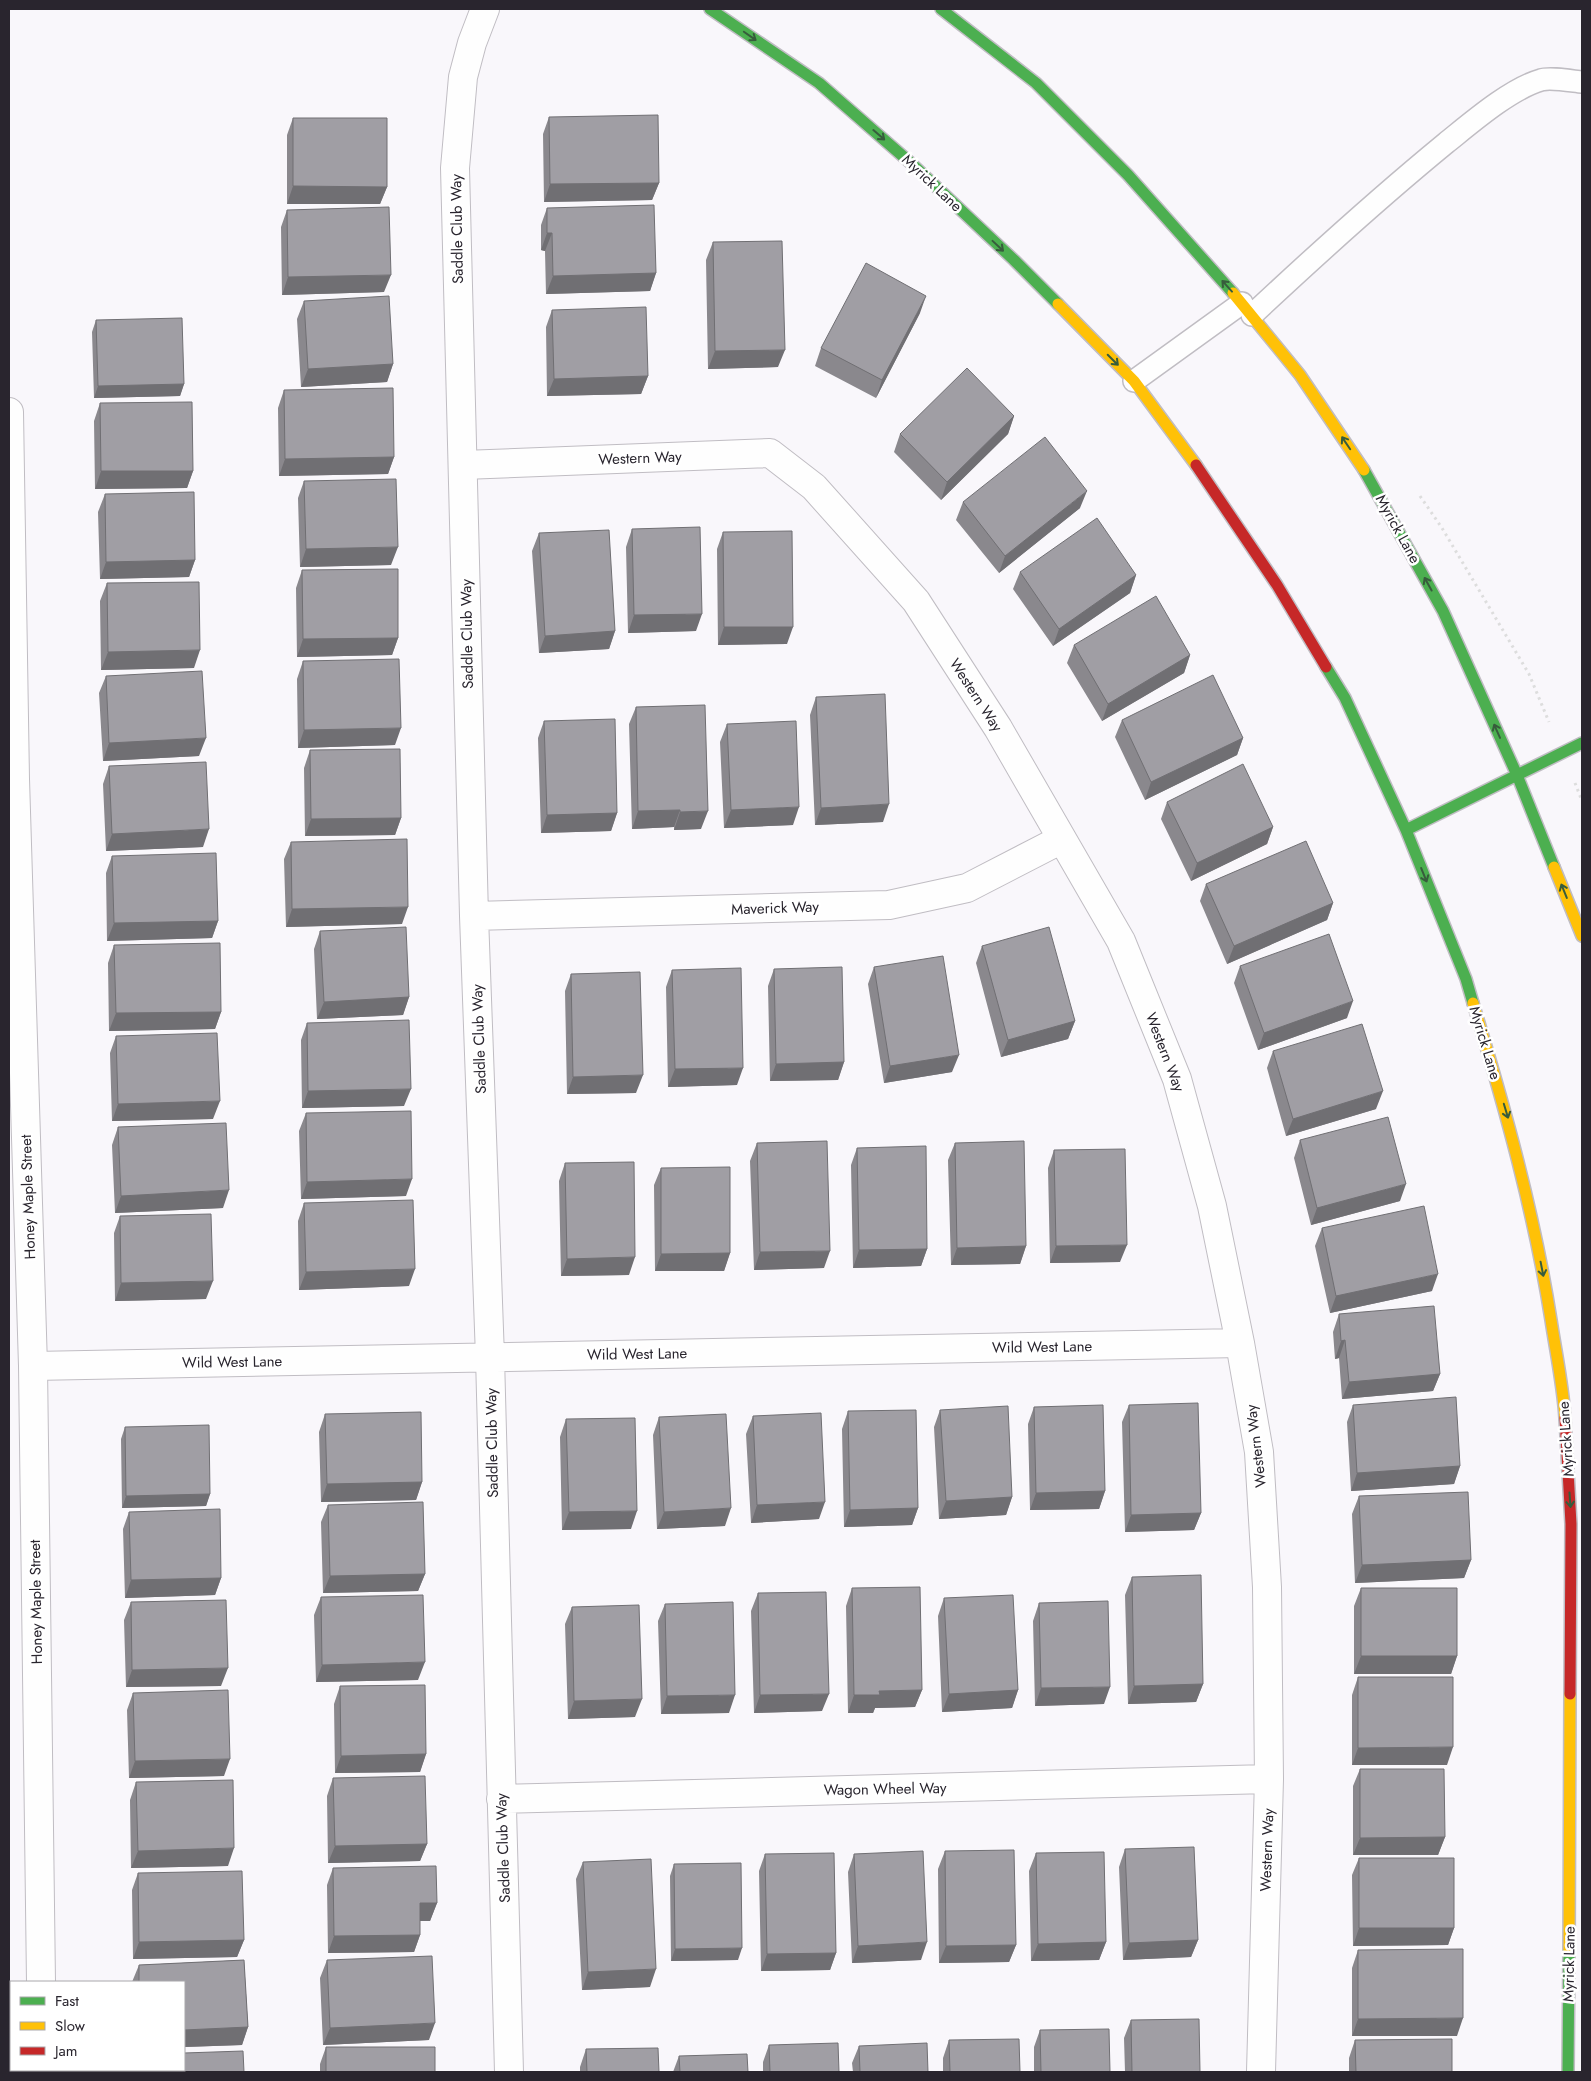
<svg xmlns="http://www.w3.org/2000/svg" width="1591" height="2081" viewBox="0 0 1591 2081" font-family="Jost,sans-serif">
<rect width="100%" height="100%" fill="#f9f7fb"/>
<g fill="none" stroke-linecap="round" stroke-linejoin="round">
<defs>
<path id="lane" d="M1252,315c63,-59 127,-117 194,-172 25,-20 64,-54 95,-63 9,-3 31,1 41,2
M1134,381l108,-78"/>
<path id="street" d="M485,9l-13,34 -9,34 -8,91 19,748 16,441 19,715
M9,412l6,367 18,587 8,616
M463,465l307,-12 44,34 102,114 82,127 123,213 56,138 35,127 28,137 19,109 8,135 2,192 -8,293
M474,916l415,-11 78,-17 95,-49
M33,1366l1207,-23
M501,1799l768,-20
M42,2070v2"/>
<path id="fast" d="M710,9l109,74 94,82 101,95 44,44
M941,9l95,74 92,92 105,118
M1364,470l79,141 74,164 37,92
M1326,667l19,31 61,132 60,149 7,24
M1406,830l176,-87
M1568,2072l1,-121"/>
<path id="slow" d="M1233,293l67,82 64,95
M1058,304l76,77 62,84
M1554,867l28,69
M1473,1003c32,105 61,209 78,317 5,33 12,65 14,98
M1569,1951l1,-257"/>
<path id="jam" d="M1196,465l81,120 49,82
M1565,1418l6,106 -1,170"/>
</defs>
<use href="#lane" stroke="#c0bdc3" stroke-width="24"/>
<use href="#street" stroke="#c0bdc3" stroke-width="30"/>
<use href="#fast" stroke="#c0bdc3" stroke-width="14"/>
<use href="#slow" stroke="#c0bdc3" stroke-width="14"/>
<use href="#jam" stroke="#c0bdc3" stroke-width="14"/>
<path stroke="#ddd" stroke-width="3" stroke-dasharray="2.5 4" stroke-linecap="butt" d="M1420,496l22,32 87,146 20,48
M1575,783l7,18"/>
<use href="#lane" stroke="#fefefe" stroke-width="21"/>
<use href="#street" stroke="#fefefe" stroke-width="28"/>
<use href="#fast" stroke="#4caf50" stroke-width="11"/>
<use href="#slow" stroke="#ffc107" stroke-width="11"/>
<use href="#jam" stroke="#c62828" stroke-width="11"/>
</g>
<path fill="#8a888d" d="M549,117l110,66 -7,17 -108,2 -1,-68z
M293,118l94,69 -7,17h-93v-69z
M547,208l109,65 -6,18 -104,3 -1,-43 -4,-1v-25z
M287,210l97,82 -102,3 -1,-68z
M713,242l65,125 -70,2 -2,-109z
M304,301l89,63 -6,18 -86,5 -4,-68z
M552,310l96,66 -7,18 -94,2 -1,-69z
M920,313l-44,85 -61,-32 6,-18z
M96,320l88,64 -4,12 -86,2 -2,-66z
M284,390l110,67 -6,17 -109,2 -1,-68z
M100,403l93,68 -6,17 -92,1 -1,-68z
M1014,416l-6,18 -67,66 -47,-48 6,-18z
M304,481l87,84 -91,2 -2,-69z
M105,494l90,66 -6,17 -89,2 -2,-67z
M963,502l117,6 -81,65 -43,-53z
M632,529l64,102 -68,2 -2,-86z
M723,532l64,112 -69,1 -1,-96z
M539,533l76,98 -6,18 -70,4 -7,-102z
M302,570l96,68 -6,17 -95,2 -1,-69z
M1020,572l116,3 -6,18 -77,53 -40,-57z
M107,583l87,85 -93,2 -1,-69z
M1074,645l116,10 -6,18 -82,48 -35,-58z
M303,661l92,84 -97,3 -1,-69z
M106,676l93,80 -96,5 -4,-68z
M816,697l67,125 -68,3 -5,-110z
M636,707l65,122 -27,1v-3l-42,2 -3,-105z
M1122,720l121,18 -6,17 -92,45 -30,-63z
M544,721l73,92 -6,18 -70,2 -3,-95z
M727,724l66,101 -69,3 -4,-86z
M310,750l91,68 -6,17 -90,1 -1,-68z
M109,766l94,81 -97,4 -3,-67z
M1167,802l106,25 -6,17 -76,37 -30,-62z
M291,842l111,82 -116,3 -2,-68z
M112,856l106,65 -6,17 -105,3 -1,-68z
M1206,884l127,19 -6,17 -100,44 -27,-63z
M320,931l89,66 -6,18 -86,4 -3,-70z
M114,945l107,67 -6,17 -106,2 -1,-68z
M982,946l93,75 -7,18 -67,18 -25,-94z
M1240,966l107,52 -89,32 -24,-67z
M874,967l78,105 -68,11 -16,-99z
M774,969l70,93 -6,18 -68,1 -2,-95z
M672,970l65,115 -69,2 -2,-100z
M571,974l65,119 -69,1 -2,-103z
M307,1023l97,83 -102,2 -1,-68z
M116,1036l97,83 -101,2 -2,-68z
M1273,1051l103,58 -90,27 -19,-68z
M306,1113l100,83 -105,3 -2,-68z
M118,1127l105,81 -108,5 -3,-68z
M1300,1140l100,61 -89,24 -17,-67z
M757,1143l67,125 -70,2 -4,-109z
M955,1143l71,103 -6,18 -69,1 -3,-105z
M857,1148l70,101 -6,17 -68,2 -2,-103z
M1054,1150l66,112 -70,1 -2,-95z
M565,1163l64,112 -68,1 -2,-95z
M661,1168l69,85 -6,18h-69l-1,-86z
M304,1203l105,83 -110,4 -1,-69z
M120,1216l86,83 -91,2 -1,-68z
M1322,1228l110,63 -102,22 -15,-67z
M1339,1314l101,60 -7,17 -91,8 -3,-41 -4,1 -2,-27z
M1129,1405l72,108 -7,17 -69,2 -3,-110z
M1353,1405l107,61 -6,18 -103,7 -4,-69z
M1034,1407l71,84 -6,18 -69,1 -2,-86z
M940,1410l72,87 -6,18 -67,4 -5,-92z
M848,1411l70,97 -6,17 -68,2 -2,-98z
M325,1414l97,68 -6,18 -95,2 -2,-70z
M753,1416l66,103 -68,4 -5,-89z
M659,1417l66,109 -68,3 -4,-94z
M566,1419l65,110 -69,1 -2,-93z
M125,1427l85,67 -4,12 -84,2 -1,-69z
M1359,1496l112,64 -7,18 -109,5 -3,-69z
M328,1505l97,69 -7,17 -95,2 -2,-71z
M129,1512l92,66 -6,17 -90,3 -2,-69z
M1132,1577l71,107 -7,18 -68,2 -3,-109z
M852,1588l70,102 -7,17 -40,1 -2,5h-25l-2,-107z
M1361,1588l96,68 -6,18h-97v-68z
M758,1593l64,118 -68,2 -3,-102z
M321,1597l97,83 -102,2 -2,-67z
M944,1598l74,92 -6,18 -70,4 -4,-96z
M131,1602l90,84 -95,1 -2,-67z
M1039,1603l65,101 -69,2 -2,-85z
M665,1604l64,109 -68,1 -3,-93z
M572,1607l63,110 -67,2 -3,-95z
M1358,1677l89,88h-95v-70z
M340,1686l86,68 -6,18 -85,1 -1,-69z
M133,1693l91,83 -95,2 -2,-68z
M1360,1769l85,68 -7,18h-85v-69z
M333,1778l94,66 -7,17 -92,2 -1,-67z
M136,1782l92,84 -97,2 -1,-68z
M1125,1849l73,91 -7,17 -68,3 -4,-93z
M945,1851l71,94 -7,17 -70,1 -1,-94z
M1036,1853l70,89 -7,18 -68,1 -2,-90z
M765,1854l71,99 -6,17 -69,1 -2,-100z
M854,1854l67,106 -69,3 -4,-91z
M1359,1858l95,70 -6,17 -95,1 -1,-71z
M583,1862l67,125 -68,3 -6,-111z
M674,1864l64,96 -67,1 -1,-85z
M333,1868l104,35 -7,18h-10v14l-6,17 -86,1 -1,-68z
M138,1873l106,67 -7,17 -104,2 -1,-69z
M1358,1950l99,86h-105v-68z
M244,1960l4,67 -6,18 -58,2v-65h-52l7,-17z
M327,1960l102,80 -106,5 -3,-67z
M1131,2020l69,52h-75l-1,-34z
M1040,2030l70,42h-76v-25z
M949,2040l71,32h-77v-14z
M1355,2040l97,32h-103v-14z
M769,2045l70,27h-76v-10z
M859,2046l69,26h-75l-1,-9z
M326,2047l109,25h-115v-8z
M586,2049l73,23h-79v-5z
M679,2056l69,16h-75z
M136,2070h48l60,2h-109z"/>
<path fill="#706f73" d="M659,183l-7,17 -108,2 6,-18z
M293,186l94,1 -7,17h-93z
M547,233h5l-7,18 -4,-1z
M656,273l-6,18 -104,3 7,-18z
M391,275l-7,17 -102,3 6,-18z
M926,296l-6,17 -44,85 6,-18z
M785,350l-7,17 -70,2 7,-18z
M393,364l-6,18 -86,5 7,-18z
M648,376l-7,18 -94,2 7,-17z
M184,384l-4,12 -86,2 4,-12z
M1014,416l-6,18 -67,66 6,-18z
M394,457l-6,17 -109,2 6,-17z
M101,471h92l-6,17 -92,1z
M1087,491l-7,17 -81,65 6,-17z
M398,547l-7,18 -91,2 6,-18z
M195,560l-6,17 -89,2 6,-17z
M1136,575l-6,18 -77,53 6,-17z
M702,614l-6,17 -68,2 6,-18z
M724,627h69l-6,17 -69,1z
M615,631l-6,18 -70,4 6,-17z
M398,638l-6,17 -95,2 6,-18z
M200,650l-6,18 -93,2 7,-18z
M1190,655l-6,18 -82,48 6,-17z
M401,728l-6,17 -97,3 6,-18z
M206,738l-7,18 -96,5 6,-18z
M1243,738l-6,17 -92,45 6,-18z
M889,804l-6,18 -68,3 6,-17z
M799,807l-6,18 -69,3 7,-18z
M680,810l-6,17 -42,2 6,-18z
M708,811l-7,18 -27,1 6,-18z
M617,813l-6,18 -70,2 6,-18z
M401,818l-6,17 -90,1 6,-17z
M1273,827l-6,17 -76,37 6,-18z
M209,829l-6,18 -97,4 6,-17z
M1333,903l-6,17 -100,44 7,-18z
M408,907l-6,17 -116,3 6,-18z
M218,921l-6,17 -105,3 7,-18z
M409,997l-6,18 -86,4 7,-17z
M1353,1001l-6,17 -89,32 6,-17z
M221,1012l-6,17 -106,2 7,-18z
M1075,1021l-7,18 -67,18 7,-17z
M959,1055l-7,17 -68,11 6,-17z
M844,1062l-6,18 -68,1 6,-17z
M743,1068l-6,17 -69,2 7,-18z
M643,1075l-7,18 -69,1 6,-17z
M411,1089l-7,17 -102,2 6,-17z
M1383,1091l-7,18 -90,27 7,-17z
M220,1101l-7,18 -101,2 6,-17z
M412,1179l-6,17 -105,3 6,-17z
M1406,1184l-6,17 -89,24 6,-17z
M229,1190l-6,18 -108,5 6,-17z
M1127,1245l-7,17 -70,1 6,-17z
M1026,1246l-6,18 -69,1 6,-17z
M927,1249l-6,17 -68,2 6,-18z
M830,1251l-6,17 -70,2 6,-18z
M730,1253l-6,18h-69l6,-17z
M635,1257l-6,18 -68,1 6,-17z
M415,1269l-6,17 -110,4 7,-18z
M1438,1274l-6,17 -102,22 6,-17z
M213,1281l-7,18 -91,2 6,-18z
M1345,1340l-6,18 -4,1 6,-18z
M1440,1374l-7,17 -91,8 7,-17z
M1460,1466l-6,18 -103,7 6,-18z
M422,1482l-6,18 -95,2 6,-18z
M1105,1491l-6,18 -69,1 6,-17z
M210,1494l-4,12 -84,2 4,-12z
M1012,1497l-6,18 -67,4 7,-18z
M825,1502l-6,17 -68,4 6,-18z
M731,1508l-6,18 -68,3 7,-17z
M918,1508l-6,17 -68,2 6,-17z
M637,1511l-6,18 -69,1 7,-18z
M1201,1513l-7,17 -69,2 6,-17z
M1471,1560l-7,18 -109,5 7,-18z
M425,1574l-7,17 -95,2 7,-17z
M221,1578l-6,17 -90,3 6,-18z
M1361,1656h96l-6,18h-97z
M425,1662l-7,18 -102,2 6,-17z
M228,1668l-7,18 -95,1 6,-17z
M1203,1684l-7,18 -68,2 6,-18z
M1110,1687l-6,17 -69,2 6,-18z
M922,1690l-7,17 -40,1 -2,5h-25l6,-18 25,-4z
M1018,1690l-6,18 -70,4 7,-18z
M829,1694l-7,17 -68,2 6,-18z
M735,1695l-6,18 -68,1 6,-18z
M642,1699l-7,18 -67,2 6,-18z
M1453,1747l-6,18h-95l6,-17z
M426,1754l-6,18 -85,1 6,-17z
M230,1759l-6,17 -95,2 6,-17z
M1445,1837l-7,18h-85l7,-17z
M427,1844l-7,17 -92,2 7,-17z
M234,1848l-6,18 -97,2 7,-17z
M420,1903h17l-7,18h-16z
M1359,1928h95l-6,17 -95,1z
M420,1935l-6,17 -86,1 6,-17z
M244,1940l-7,17 -104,2 6,-17z
M1198,1940l-7,17 -68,3 6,-17z
M927,1942l-6,18 -69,3 6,-17z
M1106,1942l-7,18 -68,1 7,-17z
M1016,1945l-7,17 -70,1 7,-17z
M742,1948l-4,12 -67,1 4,-12z
M836,1953l-6,17 -69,1 6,-17z
M656,1969l-6,18 -68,3 6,-18z
M1463,2018l-6,18h-105l6,-17z
M435,2023l-6,17 -106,5 7,-17z
M248,2027l-6,18 -58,2v-17z"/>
<path fill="#a09ea4" stroke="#706f73" d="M658,115l1,68 -109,1 -1,-67z
M293,118h94v69l-94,-1z
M654,205l2,68 -103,3 -1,-43h-5v-25z
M389,207l2,68 -103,2 -1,-67z
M782,241l3,109 -70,1 -2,-109z
M866,263l60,33 -44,84 -61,-32z
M389,296l4,68 -85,5 -4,-68z
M646,307l2,69 -94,3 -2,-69z
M182,318l2,66 -86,2 -2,-66z
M967,368l47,48 -67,66 -47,-48z
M393,388l1,69 -109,2 -1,-69z
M192,402l1,69h-92l-1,-68z
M1045,437l42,54 -82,65 -42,-54z
M396,479l2,68 -92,2 -2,-68z
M194,492l1,68 -89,2 -1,-68z
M1097,518l39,57 -77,54 -39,-57z
M700,527l2,87 -68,1 -2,-86z
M609,530l6,101 -70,5 -6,-103z
M792,531l1,96h-69l-1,-95z
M398,569v69l-95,1 -1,-69z
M199,582l1,68 -92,2 -1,-69z
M1156,596l34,59 -82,49 -34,-59z
M399,659l2,69 -97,2 -1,-69z
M202,671l4,67 -97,5 -3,-67z
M1213,675l30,63 -92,44 -29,-62z
M885,694l4,110 -68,4 -5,-111z
M705,705l3,106 -28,1v-2l-42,1 -2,-104z
M615,719l2,94 -70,2 -3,-94z
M796,721l3,86 -68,3 -4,-86z
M400,749l1,69 -90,1 -1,-69z
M206,762l3,67 -97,5 -3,-68z
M1243,764l30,63 -76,36 -30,-61z
M407,839l1,68 -116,2 -1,-67z
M1306,841l27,62 -99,43 -28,-62z
M216,853l2,68 -104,2 -2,-67z
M406,927l3,70 -85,5 -4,-71z
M1049,927l26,94 -67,19 -26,-94z
M1329,934l24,67 -89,32 -24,-67z
M220,943l1,69 -105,1 -2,-68z
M943,956l16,99 -69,11 -16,-99z
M842,967l2,95 -68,2 -2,-95z
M741,968l2,100 -68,1 -3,-99z
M640,972l3,103 -70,2 -2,-103z
M409,1020l2,69 -103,2 -1,-68z
M1362,1024l21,67 -90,28 -20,-68z
M217,1033l3,68 -102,3 -2,-68z
M411,1111l1,68 -105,3 -1,-69z
M1388,1117l18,67 -89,24 -17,-68z
M226,1123l3,67 -108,6 -3,-69z
M827,1141l3,110 -70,1 -3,-109z
M1024,1141l2,105 -69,2 -2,-105z
M926,1146l1,103 -68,1 -2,-102z
M1125,1149l2,96 -71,1 -2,-96z
M634,1162l1,95 -68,2 -2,-96z
M730,1167v86l-69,1v-86z
M413,1200l2,69 -109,3 -2,-69z
M1424,1206l14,68 -102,22 -14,-68z
M211,1214l2,67 -92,2 -1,-67z
M1434,1306l6,68 -91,8 -4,-42 -4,1 -2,-27z
M1456,1397l4,69 -103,7 -4,-68z
M1198,1403l3,110 -70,2 -2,-110z
M1103,1405l2,86 -69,2 -2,-86z
M1008,1406l4,91 -66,4 -6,-91z
M916,1410l2,98 -68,2 -2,-99z
M421,1412l1,70 -95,2 -2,-70z
M821,1413l4,89 -68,3 -4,-89z
M726,1414l5,94 -67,4 -5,-95z
M635,1418l2,93 -68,1 -3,-93z
M209,1425l1,69 -84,2 -1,-69z
M1468,1492l3,68 -109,5 -3,-69z
M423,1502l2,72 -95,2 -2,-71z
M220,1509l1,69 -90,2 -2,-68z
M1201,1575l2,109 -69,2 -2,-109z
M920,1587l2,103 -43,1 1,4h-26l-2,-107z
M1361,1588h96v68h-96z
M826,1592l3,102 -69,1 -2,-102z
M423,1595l2,67 -103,3 -1,-68z
M1013,1595l5,95 -69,4 -5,-96z
M226,1600l2,68 -96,2 -1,-68z
M1108,1601l2,86 -69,1 -2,-85z
M733,1602l2,93 -68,1 -2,-92z
M639,1605l3,94 -68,2 -2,-94z
M1358,1677h95v70l-95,1z
M425,1685l1,69 -85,2 -1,-70z
M228,1690l2,69 -95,2 -2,-68z
M1360,1769h84l1,68 -85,1z
M425,1776l2,68 -92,2 -2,-68z
M233,1780l1,68 -96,3 -2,-69z
M1194,1847l4,93 -69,3 -4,-94z
M1014,1850l2,95 -70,1 -1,-95z
M923,1851l4,91 -69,4 -4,-92z
M1104,1852l2,90 -68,2 -2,-91z
M834,1853l2,100 -69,1 -2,-100z
M1359,1858h95v70h-95z
M651,1859l5,110 -68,3 -5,-110z
M741,1863l1,85 -67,1 -1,-85z
M436,1866l1,37h-17v32l-86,1 -1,-68z
M242,1871l2,69 -105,2 -1,-69z
M1463,1949v69l-105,1v-69z
M432,1956l3,67 -105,5 -3,-68z
M244,1960l4,67 -64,3v-48h-45v-17z
M1199,2019l1,53h-68l-1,-52z
M1109,2029l1,43h-69l-1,-42z
M1019,2039l1,33h-70l-1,-32z
M1452,2039v33h-96l-1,-32z
M838,2043l1,29h-69l-1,-27z
M927,2043l1,29h-68l-1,-26z
M326,2047h109v25h-109z
M658,2048l1,24h-72l-1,-23z
M243,2051l1,21h-102v-2h42v-17z
M747,2054l1,18h-68l-1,-16z"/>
<defs><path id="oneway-shaft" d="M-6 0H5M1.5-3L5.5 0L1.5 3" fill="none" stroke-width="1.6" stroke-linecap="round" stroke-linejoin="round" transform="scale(1.25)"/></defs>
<g stroke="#375c3c">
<use href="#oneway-shaft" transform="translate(750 36) rotate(35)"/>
<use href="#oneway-shaft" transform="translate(879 135) rotate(41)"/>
<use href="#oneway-shaft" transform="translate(998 246) rotate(43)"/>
<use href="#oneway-shaft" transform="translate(1227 286) rotate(-132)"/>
<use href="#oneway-shaft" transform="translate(1113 360) rotate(45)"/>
<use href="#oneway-shaft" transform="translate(1346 443) rotate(-124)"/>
<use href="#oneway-shaft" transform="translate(1428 584) rotate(-119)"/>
<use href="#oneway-shaft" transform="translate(1497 731) rotate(-114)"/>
<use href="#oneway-shaft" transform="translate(1424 875) rotate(68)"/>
<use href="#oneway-shaft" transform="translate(1564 891) rotate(-112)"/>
<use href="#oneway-shaft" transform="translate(1506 1111) rotate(73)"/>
<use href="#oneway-shaft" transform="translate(1542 1269) rotate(79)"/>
<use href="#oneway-shaft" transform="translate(1570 1500) rotate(86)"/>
</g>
<g text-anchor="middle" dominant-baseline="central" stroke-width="5" stroke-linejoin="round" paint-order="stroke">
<g font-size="15" fill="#29252e" stroke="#fff">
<text transform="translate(932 183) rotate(43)">Myrick Lane</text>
<text transform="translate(457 229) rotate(-91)">Saddle Club Way</text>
<text transform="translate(640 458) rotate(-2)">Western Way</text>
<text transform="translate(1398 529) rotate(61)">Myrick Lane</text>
<text transform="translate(467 634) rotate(-91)">Saddle Club Way</text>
<text transform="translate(976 695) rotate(57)">Western Way</text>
<text transform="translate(775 908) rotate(-2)">Maverick Way</text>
<text transform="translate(479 1039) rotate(-92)">Saddle Club Way</text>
<text transform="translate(1485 1043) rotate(73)">Myrick Lane</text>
<text transform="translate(1165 1052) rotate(69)">Western Way</text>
<text transform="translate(28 1197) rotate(-92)">Honey Maple Street</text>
<text transform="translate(1042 1347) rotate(-1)">Wild West Lane</text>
<text transform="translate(637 1354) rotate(-1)">Wild West Lane</text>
<text transform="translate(232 1362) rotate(-1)">Wild West Lane</text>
<text transform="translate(1566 1439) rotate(-94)">Myrick Lane</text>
<text transform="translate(492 1443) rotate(-91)">Saddle Club Way</text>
<text transform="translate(1256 1446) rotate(-97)">Western Way</text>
<text transform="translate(36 1602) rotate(-91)">Honey Maple Street</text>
<text transform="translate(885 1789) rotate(-1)">Wagon Wheel Way</text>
<text transform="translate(503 1848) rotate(-92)">Saddle Club Way</text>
<text transform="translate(1267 1850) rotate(-88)">Western Way</text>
<text transform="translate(1569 1964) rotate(-89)">Myrick Lane</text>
</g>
</g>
<rect width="1591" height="2081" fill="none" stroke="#29252e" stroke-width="20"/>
<rect x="10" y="1981" width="175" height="90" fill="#ffffff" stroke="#a9a8ab"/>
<rect x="20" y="1997" width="25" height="8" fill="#4caf50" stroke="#a9a8ab"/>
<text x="55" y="2006" font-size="15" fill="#29252e">Fast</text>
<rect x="20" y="2022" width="25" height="8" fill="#ffc107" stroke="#a9a8ab"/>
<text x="55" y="2031" font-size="15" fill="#29252e">Slow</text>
<rect x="20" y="2047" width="25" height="8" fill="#c62828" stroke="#a9a8ab"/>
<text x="55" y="2056" font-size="15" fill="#29252e">Jam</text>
</svg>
